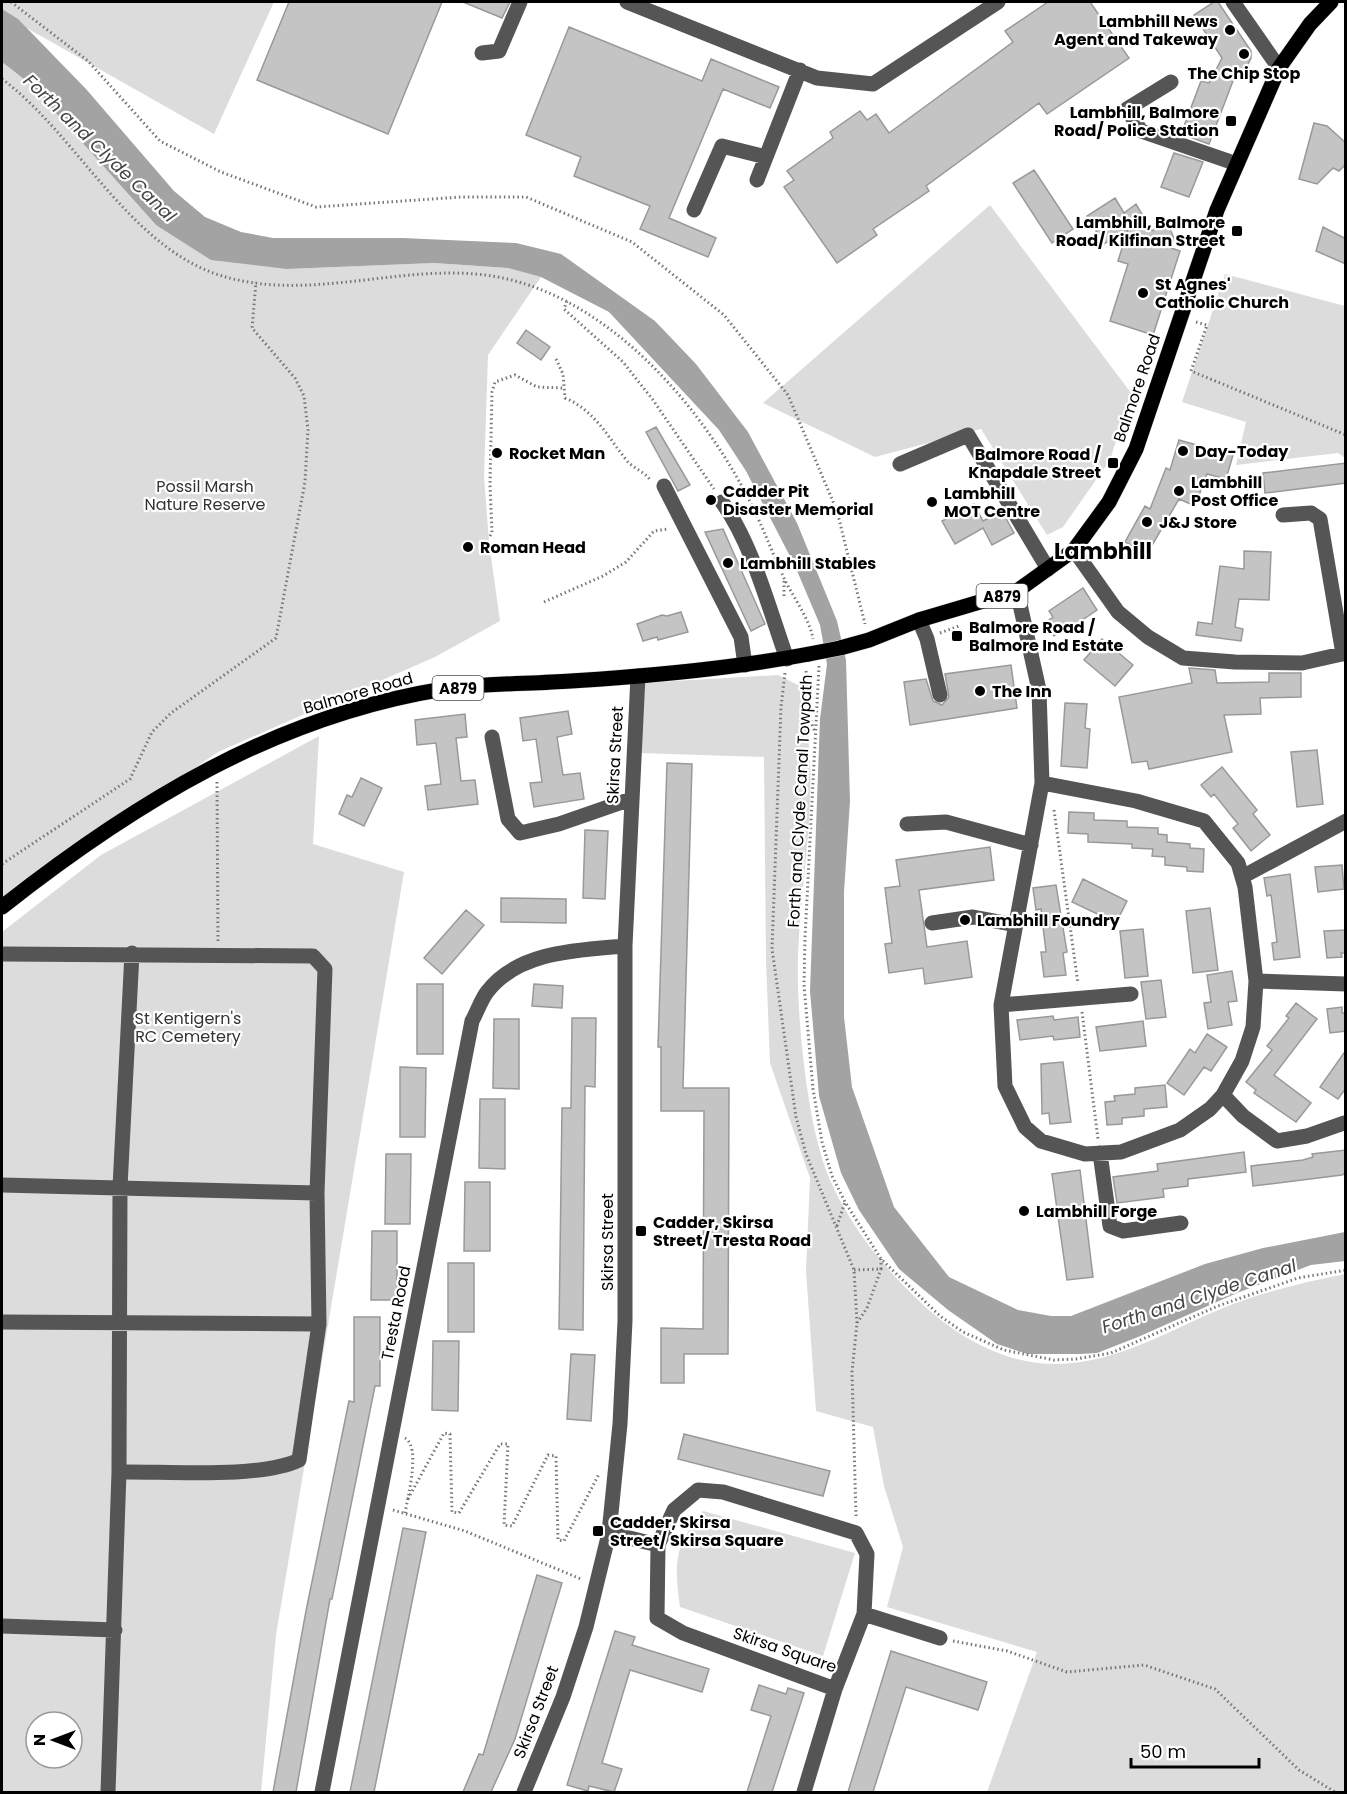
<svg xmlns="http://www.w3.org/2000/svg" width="1347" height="1794" viewBox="0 0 1347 1794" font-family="Poppins,sans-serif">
<rect width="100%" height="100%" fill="#fff"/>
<path fill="#dcdcdc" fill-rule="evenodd" d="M2,2h272l-60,132 -212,-120z
M2,62l27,21 127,142 131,44 147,-6 74,5 33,9 -53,78 -4,121 5,66 11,79 -65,36 -217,95 -216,148z
M990,205l141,188 -21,67 -47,67 -16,8 -66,-106 -106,28 -112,-54z
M1225,274l120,32v152l-7,-5 -102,12 10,-43 -64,-20z
M778,675l28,14c1,37 6,75 4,111 -2,52 -10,104 -12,155 -2,58 9,173 32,225 20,45 49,82 84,116 37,37 86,68 142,68 64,-1 114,-35 172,-58 38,-15 78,-24 117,-32v518h-358l50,-140 -150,-45 16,-60 -19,-61 -11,-59 -57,-16 -10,-140 4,-93 -40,-115 -4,-102 -2,-204 -126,-4 4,-70z
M319,736l-6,108 91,28 -128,763 -15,157h-259v-860l99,-77zM36,1722h36v36h-36z
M703,1511l152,42 -32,103 -143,-49c-6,-45 -6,-61 23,-96z"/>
<path fill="#a3a3a3" d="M2,9l16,10 68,70 88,102 31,26 36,15 32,6h129l114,5 45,11 94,67 41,43 52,68 49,91 40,98 9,39 4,141 -6,91v125l8,70 42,120 55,70 69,33 33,6h20l134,-52 58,-16 82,-16v29l-34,4 -74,28 -99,44 -41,16 -17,1h-53l-30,-10 -49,-34 -49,-41 -40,-59 -18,-37 -22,-77 -9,-105 10,-272 7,-55 -7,-39 -25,-59 -49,-95 -27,-41 -110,-118 -68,-35 -33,-9 -74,-5 -147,6 -76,-9 -55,-35 -127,-142 -27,-21z"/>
<path fill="#c4c4c4" stroke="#999" stroke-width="1.5" d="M289,2h153l-54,132 -131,-54z
M463,2h47l-8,16z
M1048,2h42l39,56 -82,56 -8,-11 -113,83 3,5 -56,38 4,6 -40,28 -53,-76 10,-7 -7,-9 46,-33 -3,-6 30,-21 7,9 9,-6 13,19 124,-91 -8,-11z
M1214,2h4l33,49v7l-9,18 -6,-3 -27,71 -28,-10 20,-53 8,2 13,-25 -28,-43z
M569,27l133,54 9,-22 68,28 -9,21 -47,-19 -54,129 47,20 -8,19 -68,-28 10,-23 -76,-30 7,-19 -55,-22z
M1314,123l13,3 19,17v21l-7,7 -6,-3 -16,16 -18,-5z
M1174,153l29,9 -14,35 -28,-10z
M1034,170l39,59 -21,14 -39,-60z
M1115,198l9,15 12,-9 16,27 8,-5 10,3 4,9 -3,10 9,3 -27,84 -43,-14 18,-57 -10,-3 10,-32 -24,15 -17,-28z
M1323,227l23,12v25l-30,-13z
M526,330l24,17 -9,13 -24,-17z
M656,427l34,58 -12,6 -32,-59z
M1179,440l54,15 -7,24 -19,-5 -12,32 -16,-7 -32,55 -22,-12 20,-36 5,3 16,-41 4,2z
M1346,463v20l-81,10 -2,-20z
M974,504l9,17 19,-10 12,22 -22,12 -9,-17 -28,16 -13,-23z
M723,529l42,95 -14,7 -46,-99z
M1244,551l27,1 -2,48 -30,-1 -4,28 8,2 -2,12 -45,-6 2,-13 14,2 8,-58 24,3z
M1083,588l14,22 -34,23 -2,-3 -7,6 -9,-13 8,-6 -4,-6z
M681,612l7,20 -30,8 -1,-3 -14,4 -6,-17 25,-9 5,1z
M1102,639l31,26 -18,21 -31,-26z
M1011,665l6,43 -107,17 -6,-43 22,-3 7,22 9,4 7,-8 -4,-23z
M1189,668l26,2 2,13 52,-1v-9h32v24l-41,1 1,16 -37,1 8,37 -83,17 -2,-8 -15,2 -13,-66 73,-14z
M1065,703l22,1 -2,24 5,1 -3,39 -26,-2z
M568,711l4,23 -15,3 6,38 17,-2 4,26 -50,8 -4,-24 12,-1 -6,-43 -13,2 -3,-23z
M465,714l2,23 -11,1 5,43 14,-1 3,24 -50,6 -3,-24 16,-2 -5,-41 -19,2 -2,-25z
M1317,750l6,54 -26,3 -6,-55z
M667,763l25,1 -9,324h46l-1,266h-44v29h-23v-55l42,1 1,-218h-43v-64h-3z
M1222,767l35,43 -4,4 17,21 -19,16 -18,-23 5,-4 -24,-30 -3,3 -10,-12z
M361,778l21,10 -18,38 -25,-12 8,-19 5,2z
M1069,812l25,1v7l33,1v6l31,1v6l9,1v7l23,2v4l14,1 -1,23 -16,-1v-4l-22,-2v-8l-13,-1 1,-7 -21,-1v-4l-44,-2v-8l-20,-1z
M585,830l23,1 -3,68 -22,-1z
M990,847l4,33 -75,10 8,57 40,-6 5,36 -47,7 -2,-16 -34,5 -4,-29 7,-1 -7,-55 15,-2 -4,-26z
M1342,865l2,24 -26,3 -3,-25z
M1290,874l10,83 -26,3 -2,-17 5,-1 -6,-47 -4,1 -3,-18z
M1083,879l44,22 -11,22 -44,-21z
M1056,885l11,67 -4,1 3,22 -22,2 -3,-25h5l-5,-43 -5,1 -3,-22z
M501,898l65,1v24l-65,-1z
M1210,908l8,62 -25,3 -7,-62z
M466,910l18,15 -42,49 -18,-16z
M1143,929l5,47 -23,2 -5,-47z
M1346,930v23h-5l1,4 -15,1 -3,-27z
M1232,971l5,30 -9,1 4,23 -24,4 -4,-26 7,-1 -4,-27z
M1161,980l5,37 -20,2 -5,-37z
M417,984h26v70h-26z
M534,984l29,2 -1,22 -30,-2z
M1296,1003l21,16 -43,56 37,28 -15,19 -42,-29 2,-3 -10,-8 26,-32 -5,-4 22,-28 -3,-2z
M1342,1007v6h4v18l-16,2 -3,-24z
M1053,1016l1,4 24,-3 2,20 -26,3 -1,-4 -33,4 -3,-20z
M572,1018h24l-1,69 -10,-1 -2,244 -24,-1 3,-221h9z
M494,1019h25v70l-26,-1z
M1143,1021l3,25 -46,5 -4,-24z
M1207,1034l20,13 -16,24 -7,-4 -20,28 -17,-12 23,-34 5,4z
M1346,1050v38l-8,11 -18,-12z
M1063,1062l8,60 -21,2 -1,-11 -7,1 -1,-50z
M400,1067l26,1 -1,69h-25z
M1165,1085l2,22 -23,2v7l-22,2v6l-15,1 -2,-23 10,-1 -1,-5 21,-2v-6z
M480,1099h25v70l-26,-1z
M1346,1150v23l-4,2 -89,11 -2,-20 52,-6 10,-3 -1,-3z
M1244,1152l2,20 -58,7v7l-25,3 1,8 -47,6 -4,-26 45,-6 -1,-7z
M386,1154h25l-1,70h-25z
M1080,1170l13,107 -26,3 -15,-106z
M465,1182h25v69h-26z
M372,1231h25v69h-26z
M448,1263h26v69h-26z
M354,1317h26v69h-5l-43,213h-2l-34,193h-23l33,-181 43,-210 5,1z
M433,1341h26l-1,70 -26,-1z
M571,1354l24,1 -4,66 -24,-2z
M684,1434l146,37 -7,25 -145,-37z
M403,1528l23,4 -52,260h-24z
M537,1575l25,8 -47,156 -24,53h-28l16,-38 4,1z
M615,1631l20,6 -3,8 77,24 -7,23 -72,-22 -28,93 20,6 -8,23 -25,-6 -1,5 -21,-6z
M891,1651l96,31 -9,28 -72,-23 -33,105h-25z
M759,1685l27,9 2,-6 16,5 -32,99h-25l24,-76 -20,-6z"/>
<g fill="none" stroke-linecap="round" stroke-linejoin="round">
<defs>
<path id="major" d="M840,648l29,-8 50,-20 98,-29 57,-41 35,-48 27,-53 81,-239 62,-142 31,-44 21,-22
M2,907c132,-104 273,-191 442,-218 41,-6 85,-5 127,-8 80,-5 159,-12 238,-27"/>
</defs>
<use href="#major" stroke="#dbdbdb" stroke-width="16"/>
<path stroke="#777" stroke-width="3" stroke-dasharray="1.5 3" stroke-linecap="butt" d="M11,2l77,59 72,80 61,31 95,35 145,-10h65l106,45 92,73 64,80 49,116 28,113
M2,79c73,54 125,164 214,195 88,30 180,-10 269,1 121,15 223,136 272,241 9,20 17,40 26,60 9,20 26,41 30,63
M567,301l-3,8 59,53 30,38 61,89
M1196,322l11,3 -16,46 155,64
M556,359l7,15 2,24c31,13 43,40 63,64 7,7 17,10 22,18
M490,536l2,-3 -2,-49 2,-92 3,-10 20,-7 22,12 26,1
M784,596v-15
M544,602l59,-26 23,-14 28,-31 14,-2
M940,633l19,-7
M819,666l-14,272 -1,47 9,104 9,53 10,34 13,26 36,57 59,57 23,16 41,18 50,10 22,-1 35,-6 107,-47 80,-28 48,-8
M806,671l5,51 4,10
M785,673l-4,34 -9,242 24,168 10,37 48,116 3,53 -5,49 4,144
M217,782l1,159
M1054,810l24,174
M2,864l128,-85 22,-47 19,-19 105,-75 29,-156 3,-52 -4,-34 -9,-18 -43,-50 4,-46
M1082,1012l16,127
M837,1226l8,-24
M854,1270l27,-1v-10
M857,1323l10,-15 14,-39
M408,1499l36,-66 6,1 2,78 7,1 41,-69h8l-4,81 8,1 36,-71 8,1 2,84 6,1 35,-67
M393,1510l72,21 116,48
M405,1513c3,-17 16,-66 0,-75
M953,1641l54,10 60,21 77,-7 71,24 84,81 36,22"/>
<path stroke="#555" stroke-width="15" d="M627,2l190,76 56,6 125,-82
M1233,2l46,66
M482,53l17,-2 21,-49
M1171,82l-44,27 14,22 96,33
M757,180l43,-110
M694,210l28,-64 44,11
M900,464l68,-29 80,134
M664,486l77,151 4,28
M722,502c31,43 47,107 65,157
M1283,515l28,-2 9,6 23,135
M1074,550l44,62 30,25 35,21 52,4 67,1 44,-10
M1017,591l22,99 3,93 -41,222 4,81 20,41 16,14 44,13 36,-2 59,-22 30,-21 13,-14 19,-34 11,-34 3,-46 -11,-94 -7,-24 -34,-42 -68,-20 -94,-18
M919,620l8,19 13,56
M492,737l16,82 12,14 39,-9 72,-25
M907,824l39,-2 85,23
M1242,877l104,-56
M932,923l41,-6 43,8
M2,954l311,2 12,13 -8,224 2,131 -20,136c-39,19 -134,11 -180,12
M1256,981l90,3
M1001,1005l130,-11
M1223,1095l20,21 34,25 30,-5 37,-13
M1100,1153l10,73 13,5 58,-8
M2,1185l315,8
M2,1322l317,2
M609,1533l49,12
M864,1614l76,24
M2,1626l113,4
M108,1792l11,-320 1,-285 12,-234
M322,1792l150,-771c5,-9 9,-21 15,-29 31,-41 92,-42 138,-46
M524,1792l39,-95 23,-70 23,-94 11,-109 5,-103v-375l13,-270
M804,1792l31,-103 29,-75 3,-60 -11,-21 -133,-41 -25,-2 -24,20 -16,35 -1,73 26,15 152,56"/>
<use href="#major" stroke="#000" stroke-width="15"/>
<defs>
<path id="major-bridge" d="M809,654l31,-6"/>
</defs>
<use href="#major-bridge" stroke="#dbdbdb" stroke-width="16" stroke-linecap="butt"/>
<use href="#major-bridge" stroke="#000" stroke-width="15"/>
</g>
<g fill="#000" stroke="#fff" stroke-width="2">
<circle cx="1230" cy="30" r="6"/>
<circle cx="1244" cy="54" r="6"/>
<rect x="1225" y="115" width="12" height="12" rx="3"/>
<rect x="1231" y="225" width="12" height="12" rx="3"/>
<circle cx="1143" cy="293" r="6"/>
<circle cx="1183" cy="451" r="6"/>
<circle cx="497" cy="453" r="6"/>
<rect x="1107" y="457" width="12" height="12" rx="3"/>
<circle cx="1179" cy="491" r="6"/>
<circle cx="711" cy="500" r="6"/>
<circle cx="932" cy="502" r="6"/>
<circle cx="1147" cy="522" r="6"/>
<circle cx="468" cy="547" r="6"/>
<circle cx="728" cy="563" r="6"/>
<rect x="951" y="630" width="12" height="12" rx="3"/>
<circle cx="980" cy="691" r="6"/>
<circle cx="965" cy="920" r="6"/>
<circle cx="1024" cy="1211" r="6"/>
<rect x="635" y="1225" width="12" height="12" rx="3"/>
<rect x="592" y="1525" width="12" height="12" rx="3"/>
</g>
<g text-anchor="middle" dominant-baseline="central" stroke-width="4.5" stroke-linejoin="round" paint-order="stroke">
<g fill="#fff" stroke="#4c4c4c" stroke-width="1.5">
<rect x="976.5" y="584" width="51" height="24" rx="4.5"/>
<rect x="432.5" y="676" width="51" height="24" rx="4.5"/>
</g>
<g font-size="15" font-weight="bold" fill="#000">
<text x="1002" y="596">A879</text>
<text x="458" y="688">A879</text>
</g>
<g font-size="16" font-weight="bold" fill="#000" stroke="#fff" text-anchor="start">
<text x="1218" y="21" text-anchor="end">Lambhill News<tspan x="1218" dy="18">Agent and Takeway</tspan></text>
<text x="1244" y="73" text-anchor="middle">The Chip Stop</text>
<text x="1219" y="112" text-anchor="end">Lambhill, Balmore<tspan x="1219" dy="18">Road/ Police Station</tspan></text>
<text x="1225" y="222" text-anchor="end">Lambhill, Balmore<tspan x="1225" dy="18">Road/ Kilfinan Street</tspan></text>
<text x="1155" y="284">St Agnes'<tspan x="1155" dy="18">Catholic Church</tspan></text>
<text x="1195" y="451">Day-Today</text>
<text x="509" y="453">Rocket Man</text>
<text x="1101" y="454" text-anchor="end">Balmore Road /<tspan x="1101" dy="18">Knapdale Street</tspan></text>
<text x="1191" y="482">Lambhill<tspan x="1191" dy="18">Post Office</tspan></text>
<text x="723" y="491">Cadder Pit<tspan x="723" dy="18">Disaster Memorial</tspan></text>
<text x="944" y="493">Lambhill<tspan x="944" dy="18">MOT Centre</tspan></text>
<text x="1159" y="522">J&amp;J Store</text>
<text x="480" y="547">Roman Head</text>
<text x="740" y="563">Lambhill Stables</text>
<text x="969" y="627">Balmore Road /<tspan x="969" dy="18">Balmore Ind Estate</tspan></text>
<text x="992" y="691">The Inn</text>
<text x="977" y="920">Lambhill Foundry</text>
<text x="1036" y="1211">Lambhill Forge</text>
<text x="653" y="1222">Cadder, Skirsa<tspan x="653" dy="18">Street/ Tresta Road</tspan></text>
<text x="610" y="1522">Cadder, Skirsa<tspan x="610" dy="18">Street/ Skirsa Square</tspan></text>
</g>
<g font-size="16" fill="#000" stroke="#fff">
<text transform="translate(1137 388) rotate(-71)">Balmore Road</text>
<text transform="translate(358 693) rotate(-16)">Balmore Road</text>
<text transform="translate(615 755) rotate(-87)">Skirsa Street</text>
<text transform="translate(800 801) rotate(-87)">Forth and Clyde Canal Towpath</text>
<text transform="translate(607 1242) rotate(-90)">Skirsa Street</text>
<text transform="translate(396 1313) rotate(-79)">Tresta Road</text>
<text transform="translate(785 1650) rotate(19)">Skirsa Square</text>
<text transform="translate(536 1712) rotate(-69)">Skirsa Street</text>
</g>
<g font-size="16" fill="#333" stroke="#fff">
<text x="205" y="486">Possil Marsh<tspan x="205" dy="18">Nature Reserve</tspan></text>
<text x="188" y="1018">St Kentigern's<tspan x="188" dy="18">RC Cemetery</tspan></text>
</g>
<g font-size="18" font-style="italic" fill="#444" stroke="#fff">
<text transform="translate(100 148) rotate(44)">Forth and Clyde Canal</text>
<text transform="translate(1199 1296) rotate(-18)">Forth and Clyde Canal</text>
</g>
<g font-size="22" font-weight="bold" fill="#000" stroke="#fff">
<text x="1103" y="551">Lambhill</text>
</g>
</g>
<rect width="1347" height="1794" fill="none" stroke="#000000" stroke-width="6"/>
<g transform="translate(54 1740) rotate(270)"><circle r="28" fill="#ffffff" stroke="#999999" stroke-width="1.5"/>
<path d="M0-4.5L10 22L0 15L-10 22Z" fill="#000000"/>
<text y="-9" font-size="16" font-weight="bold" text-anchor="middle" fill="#000000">N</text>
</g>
<path d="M1131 1758v9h128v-9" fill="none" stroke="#000000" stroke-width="3"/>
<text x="1140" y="1758" font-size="18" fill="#000000" stroke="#ffffff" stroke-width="4.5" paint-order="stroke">50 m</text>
</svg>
